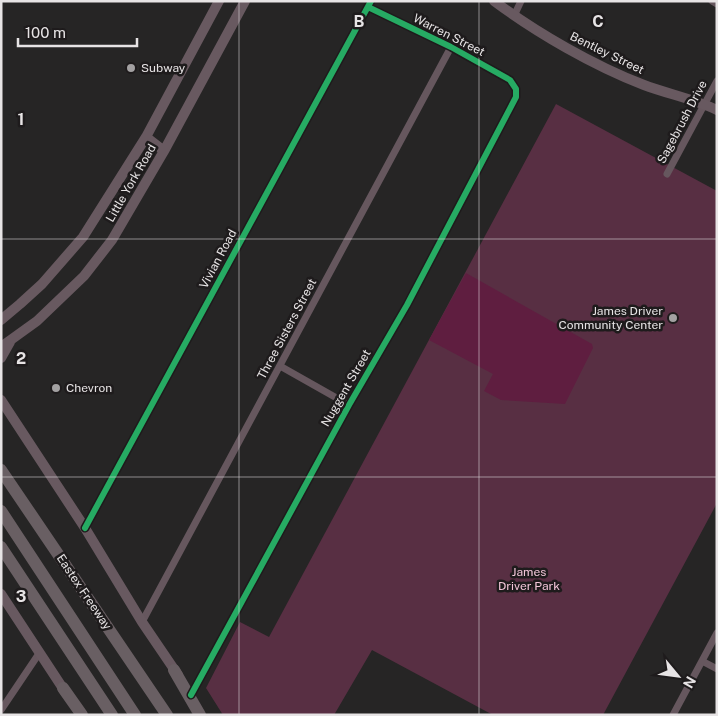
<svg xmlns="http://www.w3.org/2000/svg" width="718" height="716" viewBox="0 0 718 716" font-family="'Public Sans',sans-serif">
<rect width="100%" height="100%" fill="#262525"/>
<path fill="#582f43" d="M556,104l161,87v312l-114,212h-110l-121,-65 -38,65h-111l-17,-27 34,-66 29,15z"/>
<path fill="#5f1e40" d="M466,273l126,71 1,4 -28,56 -64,-4 -17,-9 9,-17 -64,-34z"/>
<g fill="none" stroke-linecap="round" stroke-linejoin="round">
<path stroke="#66575e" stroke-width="7" d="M712,1l5,3
M514,16l7,-15
M667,174l50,-93
M280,366l69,39
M85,528l286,-527
M142,622l309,-575
M702,661l15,8
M191,695l158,-290 58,-100 109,-208v-8l-6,-9 -59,-33 -83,-40
M1,710l39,-58
M673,715l44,-82"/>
<path stroke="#685960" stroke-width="10" d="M494,1c43,32 100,65 150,84 24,9 50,14 73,25
M146,137l18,14
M1,320l19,-16 22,-20 41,-47 63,-100 73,-136
M1,347l36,-26 47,-45 28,-36 52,-89 81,-150
M1,358l9,-16
M1,400l84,128 57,94 36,53
M1,594l65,99"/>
<path stroke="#695f63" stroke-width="12" d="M1,470l166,245
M1,511l134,204
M1,547l111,168
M174,670l26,45
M63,688l19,27"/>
<defs>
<path id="cycleway" d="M85,528l286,-527
M191,695l158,-290 58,-100 109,-208v-8l-6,-9 -59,-33 -83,-40"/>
</defs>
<use href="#cycleway" stroke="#1e1b1c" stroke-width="9"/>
<use href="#cycleway" stroke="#26ab63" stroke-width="6"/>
</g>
<path fill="none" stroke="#e7e4e5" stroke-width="1" stroke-opacity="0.55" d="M239,1v714M479,1v714M1,239h716M1,477h716"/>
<g fill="#a3a1a2" stroke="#1e1b1c" stroke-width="2">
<circle cx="131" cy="68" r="5"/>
<circle cx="673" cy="318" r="5"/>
<circle cx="56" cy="388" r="5"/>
</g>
<g text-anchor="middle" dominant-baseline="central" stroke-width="5" stroke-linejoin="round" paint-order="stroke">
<g font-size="12" fill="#e7e4e5" stroke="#1e1b1c">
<text transform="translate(449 35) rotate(27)">Warren Street</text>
<text transform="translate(607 53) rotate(26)">Bentley Street</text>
<text transform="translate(682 122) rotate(-62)">Sagebrush Drive</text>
<text transform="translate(131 183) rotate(-60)">Little York Road</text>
<text transform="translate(218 259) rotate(-62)">Vivian Road</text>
<text transform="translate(287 329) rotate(-62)">Three Sisters Street</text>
<text transform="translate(346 388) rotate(-60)">Nuggent Street</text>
<text transform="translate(84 592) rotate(56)">Eastex Freeway</text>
</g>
<g font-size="12" fill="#e7e4e5" stroke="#1e1b1c" text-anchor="start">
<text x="141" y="68">Subway</text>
<text x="663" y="311" text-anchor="end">James Driver<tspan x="663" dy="14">Community Center</tspan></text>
<text x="66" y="388">Chevron</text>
</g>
<g font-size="12" fill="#f3c6d9" stroke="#1e1b1c">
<text x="529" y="572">James<tspan x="529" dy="14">Driver Park</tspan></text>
</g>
</g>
<g font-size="16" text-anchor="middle" font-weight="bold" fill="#e7e4e5" stroke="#1e1b1c" stroke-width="5" stroke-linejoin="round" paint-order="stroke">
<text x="359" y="27">B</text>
<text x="598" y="27">C</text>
<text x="21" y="125">1</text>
<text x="21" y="364">2</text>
<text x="21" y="602">3</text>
</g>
<rect width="718" height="716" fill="none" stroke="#e7e4e5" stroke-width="5"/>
<g transform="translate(678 676) rotate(119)" stroke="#1e1b1c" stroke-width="4" paint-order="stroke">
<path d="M0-4L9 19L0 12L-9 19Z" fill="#e7e4e5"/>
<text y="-8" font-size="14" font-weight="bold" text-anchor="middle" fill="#e7e4e5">N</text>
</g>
<path d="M18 38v8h119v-8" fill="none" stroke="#e7e4e5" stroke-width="2.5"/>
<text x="25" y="38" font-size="15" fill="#e7e4e5" stroke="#1e1b1c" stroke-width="4" paint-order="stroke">100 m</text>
</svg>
